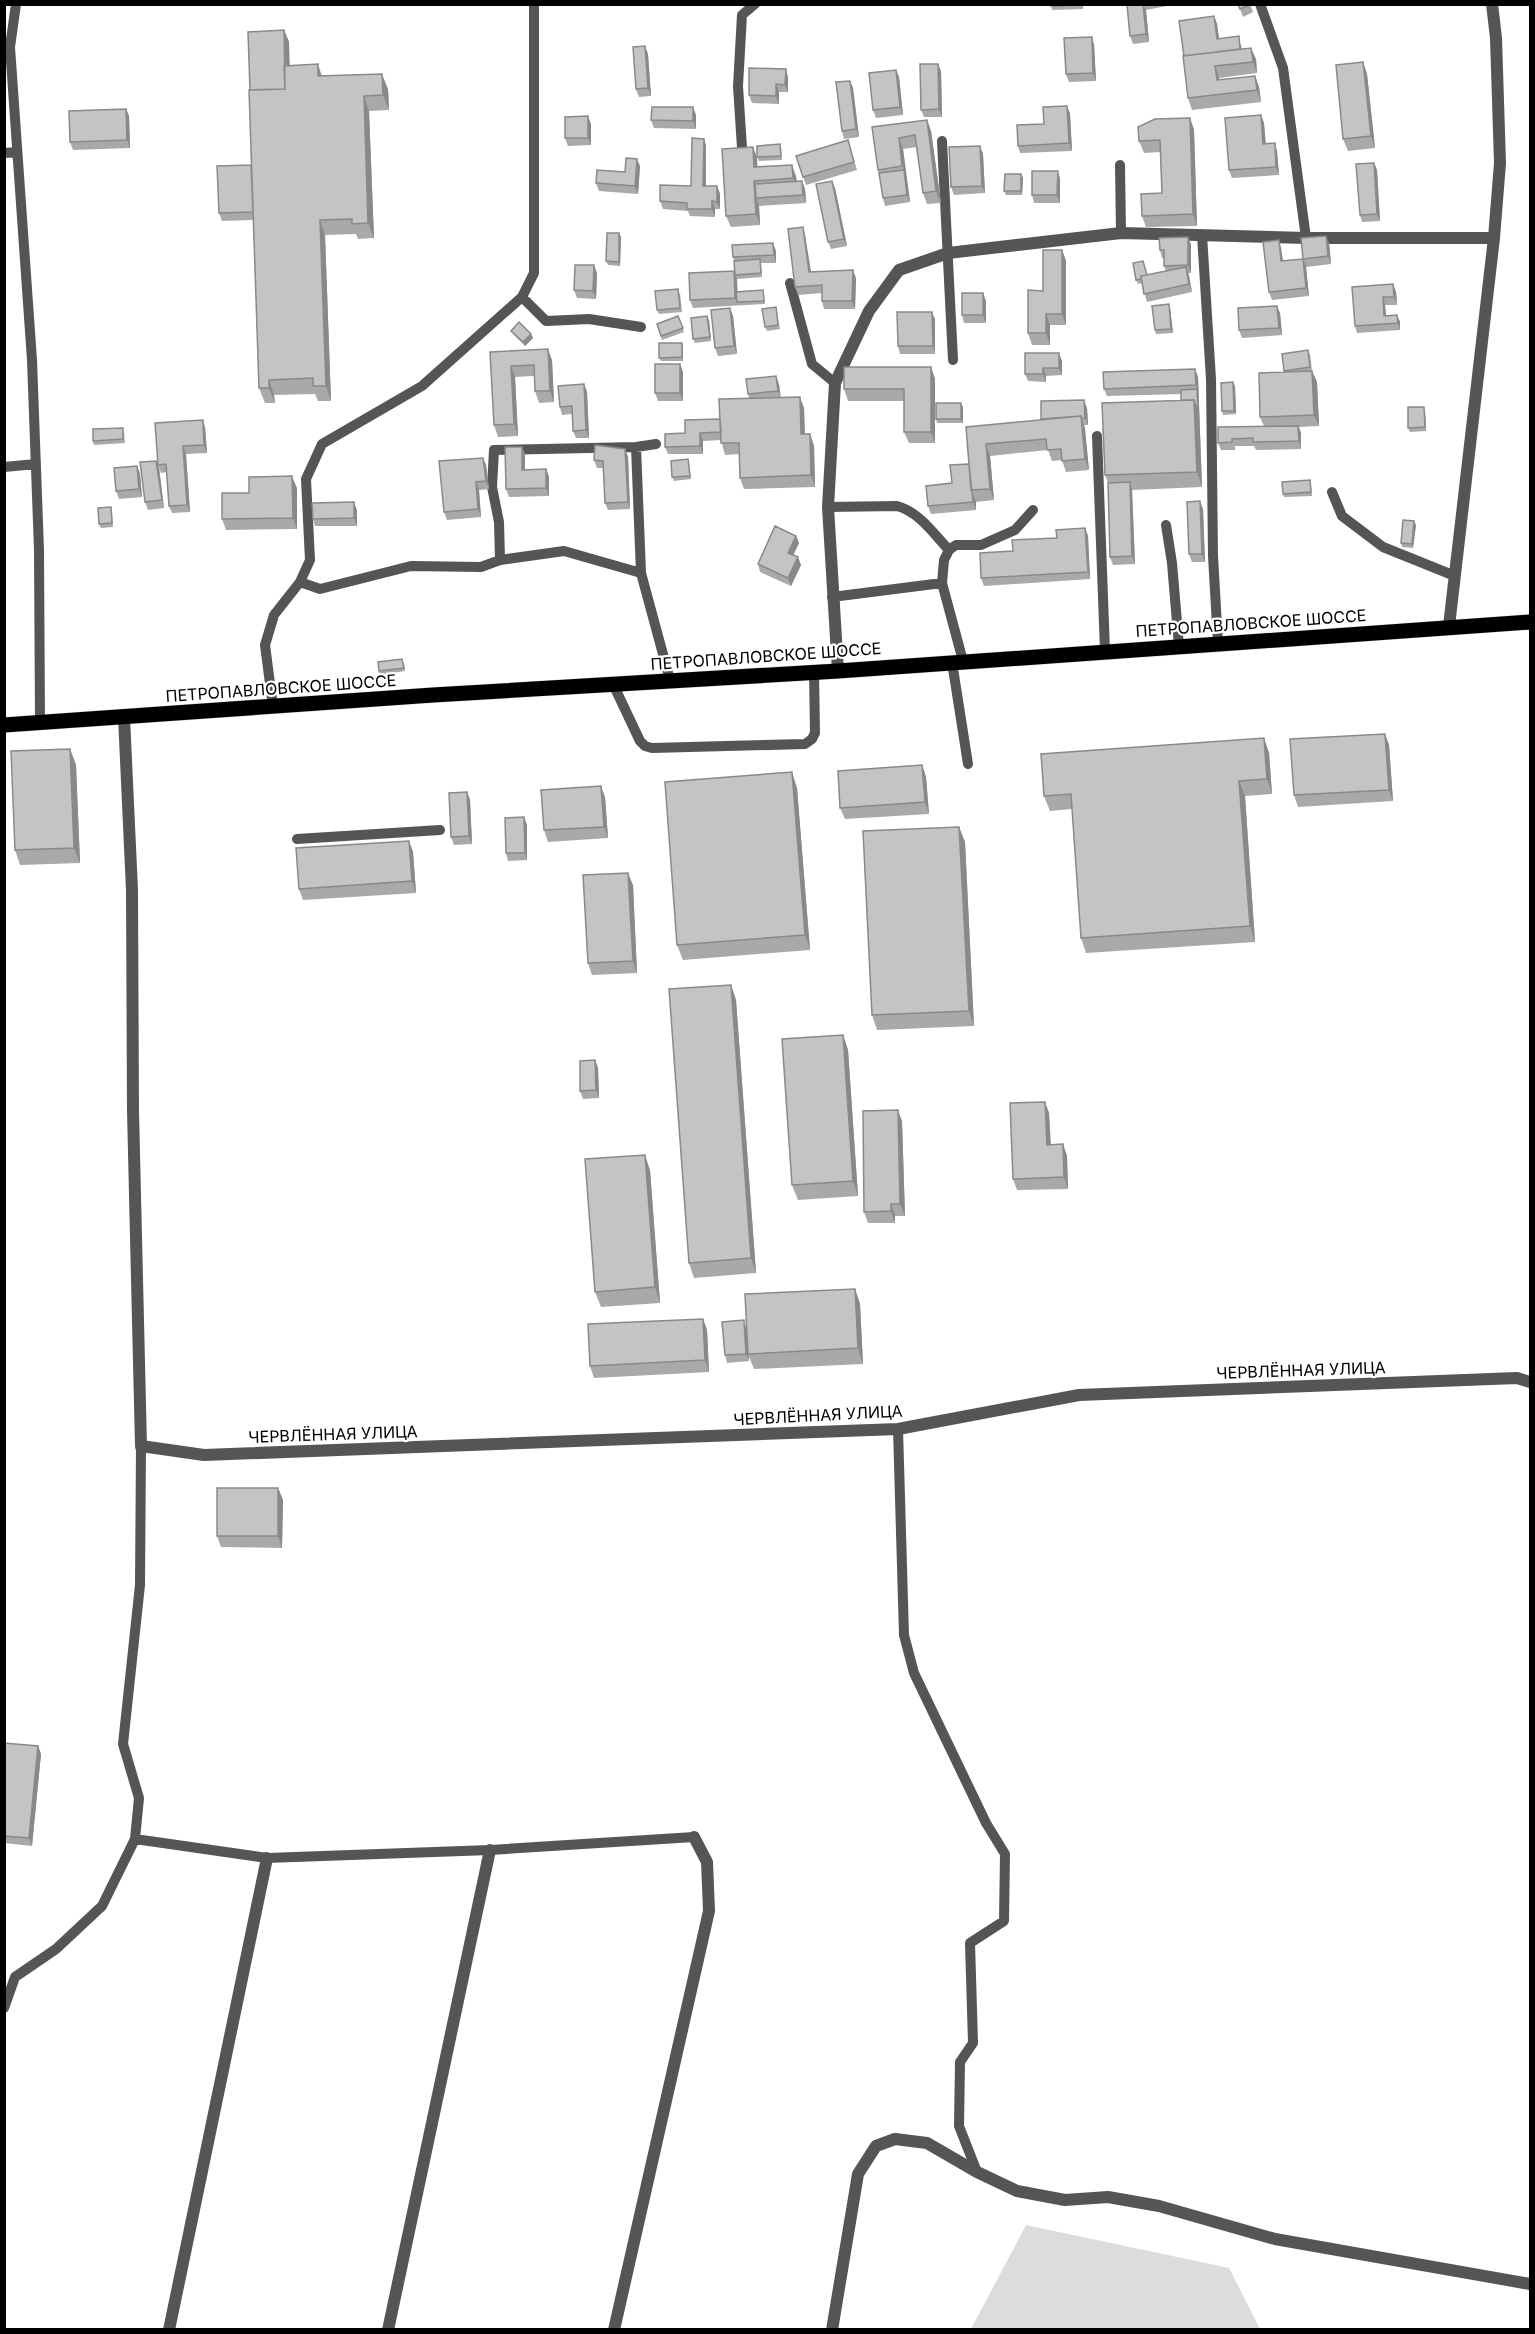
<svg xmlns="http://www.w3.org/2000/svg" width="1535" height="2334" viewBox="0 0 1535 2334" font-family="Inter,sans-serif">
<rect width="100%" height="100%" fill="#fff"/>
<path fill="#dcdcdc" d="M1026,2225l203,43 31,61h-289z"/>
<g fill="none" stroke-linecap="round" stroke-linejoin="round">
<defs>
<path id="primary" d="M4,725l429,-30 405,-24 692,-49"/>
</defs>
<use href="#primary" stroke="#dbdbdb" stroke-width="16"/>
<path stroke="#555" stroke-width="10" d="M16,4l-6,43 22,313 7,190 1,173
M1260,4l23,64 23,170
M942,141l11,219
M742,148l-4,-62 4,-71 13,-11
M4,153l13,-1
M1120,165l1,68
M1202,235l9,144 2,177 5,87
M790,283l22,81 23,19
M522,297l24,24 43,-2 52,8
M1097,436l8,215
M636,447l5,126 29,107
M4,467l32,-3
M1332,492l10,24 41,31 72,29
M828,507l69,-1c22,6 36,27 52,44
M1166,525l6,38 7,83
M500,560l-1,-38 -7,-35 2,-37 142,-3 20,-3
M300,582l20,7 91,-23 70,1 19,-7 64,-9 77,22
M832,597l110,-14
M963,661l-21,-78 2,-23 5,-10 7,-5h25l34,-15 18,-20
M952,662l16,102
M613,684l27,57 5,5 7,2 153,-4 7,-5 3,-6 -1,-61
M273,707l-8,-62 9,-30 26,-33 10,-22 -4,-81 16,-35 100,-58 100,-89 12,-24v-269
M297,839l143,-9
M898,1429l6,206 10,38 72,150 19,31 -1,67 -34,22 3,100 -13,19 -1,64 18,46
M135,1839l132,19 223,-8 204,-13
M4,2008l11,-31 41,-28 46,-43 33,-67 4,-41 -16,-54 17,-159 1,-139"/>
<path stroke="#555" stroke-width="12" d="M1449,626l45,-388 6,-75 -4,-125 -4,-34
M838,671l-10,-164 7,-124 34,-72 30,-41 49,-17 173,-20 185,5h188
M124,717l8,173 1,221 8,335 63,9 694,-26 181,-34 438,-17 13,4
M169,2330l98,-472
M388,2330l102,-480
M614,2330l95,-419 -2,-49 -13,-25
M832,2330l26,-156 18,-28 19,-7 32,4 50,29 40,19 48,9 43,-3 51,9 116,33 255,45"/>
<use href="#primary" stroke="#000" stroke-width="15"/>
</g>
<path fill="#a9a9a9" d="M1051,4h32v5l-31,1z
M1127,4h50l-31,6 3,32 -16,2 -3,-8z
M1238,4h12l3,8 -10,5z
M1214,16l3,8 2,15 22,5 1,5 14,10 1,14 -38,5v2l36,-4 4,11 2,15 -69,8 -4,-12z
M284,30l5,12v23l33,11 66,13 1,21 -20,1 5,127 -16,1 -2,-5 -31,1 6,166h-13l-3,-7 -41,1 1,8h-10l-6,-15 -6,-168 -31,1 -3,-8 32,-48 -1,-75z
M1094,44l2,37 -27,1 -3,-8z
M648,54l3,42 -12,1 -3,-8z
M1363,62l4,12 8,74 -27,3 -5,-12z
M896,70l3,7 4,38 -27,3 -3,-8z
M941,71l1,46h-18l-3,-7z
M788,77v15h-9v12l-27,-1 -3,-8z
M850,81l3,7 6,49 -15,2 -2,-8z
M1067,106l3,8 2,37 -52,2 -2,-7z
M126,109l3,7 1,32 -57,2 -3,-8z
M696,115v14l-42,-1 -3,-8z
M1261,115l3,8 2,21 11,7 2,24 -47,3 -3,-8z
M1190,118l4,12 3,96 -51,1 -4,-11 20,-23 -2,-41 -16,1 -5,-12z
M927,120l4,11 10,72 -14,1 -4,-11 -6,-46 -14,2 7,53 -25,4 -2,-8 -5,-28 -6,-43z
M591,124v21l-23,1 -3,-8z
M704,139l2,7v40h11l3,8v15h-5v8l-25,-1 -2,-5 -25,-2 -3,-8 31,-15z
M848,140l9,30 -51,15 -10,-29z
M780,144l1,4 1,12 -23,1 -2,-4z
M980,146l3,8 2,39 -31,2 -3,-8z
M753,147l4,11v9l39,9 1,6 8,7 1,14 -47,3 1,19 -29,2 -5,-11z
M1374,163l3,7 3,51 -18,1 -2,-7z
M640,166l-2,28 -39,-3 -3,-8z
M1021,174l2,4 -1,17h-16l-2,-4z
M1060,179v24h-26l-2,-8z
M835,188l12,58 -16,3 -3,-7z
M805,235l6,37 45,6 -1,31h-31l-2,-8v-8l-24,2 -3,-8z
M621,237l-1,29 -12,-1 -2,-4z
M1188,237l3,8v28h-3l4,19 -45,10 -5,-19 -4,1 -2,-4 7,-19 4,14 19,-4 -2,-5v-8h-2l-2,-8z
M1329,243l2,21 -25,3 3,29 -37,4 -3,-8 12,-44 2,13 20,-2z
M1062,250l4,11v64h-16v20h-18l-4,-12 15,-42z
M776,251v12h-15l1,14 -25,2v13l27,2 1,10 -72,4 -3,-8 44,-29 1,4 -1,-14 -1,-4z
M597,273l-1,26 -19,-1 -3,-8z
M1393,284l3,8 1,13h-12l1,11 11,-1 3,7v8l-43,3 -2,-7z
M680,293l2,19 -23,2 -2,-4z
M986,301v22h-22l-2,-8z
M1169,304l1,4 3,25 -17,1 -1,-4z
M777,311l3,18 -13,2 -2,-4z
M1280,313l2,22 -40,3 -3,-8z
M678,316l6,16 -22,8 -5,-16z
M733,316l4,38 -19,2 -3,-8z
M935,319v35h-35l-2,-8z
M709,320l2,21 -16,2 -2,-4z
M511,331l20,3 2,4 -8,8 -12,-12z
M682,343l1,4v14h-22l-2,-3z
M490,352l62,8 2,42 -15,1 -4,-12 -1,-15 -19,1 3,59 -20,1 -4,-12z
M1282,354h28l2,17 5,11 2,44 -20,1 2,6v16l-45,1 -2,-4h-19v4h-14l-3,-7 46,-17 -4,-9 25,-45z
M1062,361v14l-16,1v6l-18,-1 -3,-7z
M931,367l4,12v64h-26l-5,-11v-31h-56l-4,-12z
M1195,369l3,8 4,110 -70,3 3,74 -22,1 -3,-8 -2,-74 -3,-8 76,-75v-6l-74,2 -3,-7z
M683,372v29h-25l-3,-8z
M584,384l3,8 2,46h-13l-3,-7 -1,-17 -10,1 -2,-8z
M779,384l1,14 24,10 1,26h5l4,12 1,41 -71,2 -4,-11 -1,-24 -14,1 -4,-15 -18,1v13h-35l-3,-7 20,-14 35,-14 29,-21 -1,-4z
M1235,386l1,28 -13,1 -1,-4z
M963,407v16h-26l-1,-4z
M1087,408l1,17h-4l5,45 -23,2 -4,-12 -10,1 -4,-11 -58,6 4,44 -18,2v8l-45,4 -3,-8 24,-23 17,-19 -3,-37 75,-7v-1z
M1425,411l1,20 -16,1 -2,-4z
M205,427l2,26 -21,1 4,58 -18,1 -3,-7 -2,-34 -6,1 -3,-8z
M124,432l1,11 -31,2 -1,-4z
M522,447l3,8v14h21l3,8v19l-40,1 -3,-8z
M625,449l3,8 2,52 -22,1 -3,-7 -2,-35h-6l-3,-8z
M483,458l3,7 3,24 -10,1 2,27 -34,3 -3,-8z
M688,459l1,4 2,16 -17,2 -2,-4z
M137,466l3,8 2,23 -23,2 -3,-8z
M159,468l5,40 -16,2 -3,-8z
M1310,480l1,4 1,12 -28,1 -1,-3z
M297,488v41l-71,1 -4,-11 27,-26z
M1203,509l2,53h-13l-3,-8z
M357,510v16h-42l-2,-7z
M112,511l1,16 -12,1 -2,-4z
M1416,525l-3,23 -11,-1 -1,-4z
M1085,528l3,8 2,43 -106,7 -3,-8 32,-27z
M796,536l3,7 -6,12 8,10 -10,21 -31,-14 -2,-8z
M404,663l1,8 -25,4 -1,-4z
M1385,734l4,11 4,56 -95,6 -4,-12z
M1264,738l5,15 3,41 -27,2 10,146 -169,11 -5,-15 -9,-129 -22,2 -6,-15z
M70,749l6,16 4,98 -60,2 -5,-15z
M922,765l4,12 3,37 -84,5 -5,-11z
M797,788l13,162 -127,10 -6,-15z
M467,792l3,8 2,44 -18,1 -3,-8z
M605,797l3,41 -60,4 -4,-12z
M524,817l3,8v35l-19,1 -2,-8z
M959,827l6,15 9,184 -97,4 -5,-15z
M409,841l4,11 3,41 -113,7 -4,-11z
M633,885l4,88 -45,2 -4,-12z
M731,985l5,15 20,273 -62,5 -5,-15z
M843,1035l5,15 10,146 -60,4 -6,-15z
M595,1060l3,8 1,30 -16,1 -3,-8z
M1045,1102l4,11 2,32 12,-1 4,12 1,33 -51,1 -4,-11z
M902,1121l3,95h-10v7h-27l-4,-11z
M650,1170l10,133 -59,4 -6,-15z
M855,1289l5,15 3,60 -109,5 -6,-15 1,7 -22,2 -2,-8 19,-35 2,8z
M703,1319l4,11 2,42 -115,6 -4,-12z
M278,1488l5,12 -1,48 -61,-1 -4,-11z
M4,1743l34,3 3,8 -9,92 -28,-3z"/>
<path fill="#898989" d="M1143,4l3,6 3,32 -3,-8z
M1214,16l3,8 3,23 -3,-8z
M284,30l5,12 2,62 -4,-11z
M1092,37l2,7 2,37 -3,-8z
M645,46l3,8 3,42 -3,-8z
M1251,48l5,11 1,14 -4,-11z
M1363,62l4,12 8,74 -4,-12z
M318,64l5,16 -5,-4z
M938,64l3,7 1,46 -3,-8z
M1215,66l4,12 2,14 -4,-12z
M786,69l2,8v15l-3,-7z
M896,70l3,7 4,38 -3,-8z
M382,74l6,15 1,21 -6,-15z
M1255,76l4,11 2,15 -4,-12z
M850,81l3,7 6,49 -3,-8z
M776,84l3,8v12l-3,-8z
M364,96l5,15 5,127 -6,-15z
M1067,106l3,8 2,37 -3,-8z
M693,107l3,8v14l-3,-8z
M126,109l3,7 1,32 -3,-8z
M1261,115l3,8 2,29 -3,-8z
M588,116l3,8v21l-3,-7z
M1190,118l4,12 3,96 -4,-12z
M927,120l4,11 10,72 -5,-12z
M899,138l4,11 7,53 -3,-7z
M704,139l2,7v47l-3,-7z
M1275,143l2,8 2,24 -3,-8z
M980,146l3,8 2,39 -3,-7z
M753,147l4,11 1,21 -4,-12z
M637,159l3,7 -2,28 -3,-8z
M1374,163l3,7 3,51 -3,-7z
M792,165l4,11 1,14 -4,-12z
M1058,171l2,8v24l-3,-8z
M1021,174l2,4 -1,17 -1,-4z
M754,181l4,11 -2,6 3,8 1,19 -4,-11z
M802,181l3,8 1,14 -3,-8z
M832,181l3,7 12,58 -3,-7z
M717,186l3,8v15l-3,-7z
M712,201l3,8v8l-3,-8z
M320,220l5,15 6,166 -5,-15z
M803,227l2,8 7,44 -3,-7z
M619,233l2,4 -1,29 -1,-4z
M1326,236l3,7 2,21 -3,-8z
M1188,237l3,8v28l-3,-8z
M1279,240l2,8 3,21 -3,-8z
M773,243l3,8v12l-2,-8z
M1062,250l4,11v64l-4,-11z
M1303,259l3,8 3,29 -3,-8z
M594,265l3,8 -1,26 -3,-8z
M1186,267l3,8 3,17 -3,-8z
M853,270l3,8 -1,31 -3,-8z
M734,271l3,8 1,23h-1l-2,-4z
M1393,284l3,8 1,13 -3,-8z
M983,293l3,8v22l-3,-8z
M1383,297l2,8 2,19 -3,-8z
M1169,304l1,4 3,25 -2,-4z
M1277,306l3,7 2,22 -3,-7z
M730,308l3,8 4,38 -3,-8z
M932,312l3,7v35l-2,-8z
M1046,314l4,11v20l-4,-12z
M1397,315l3,7v8l-2,-7z
M707,316l2,4 2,21 -1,-4z
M531,334l2,4 -8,8 -2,-4z
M682,343l1,4v14l-1,-4z
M548,349l4,11 2,42 -4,-11z
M1059,353l3,8v14l-3,-7z
M680,364l3,8v29l-3,-8z
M511,366l4,11 3,59 -4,-12z
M931,367l4,12v64l-4,-11z
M1043,368l3,8v6l-3,-8z
M1195,369l3,8 4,110 -5,-15 -3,-72 3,-11 -1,-4z
M1312,371l5,11 2,44 -5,-11z
M776,376l3,8 2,15 -3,-8z
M269,380l5,15 1,8 -6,-15z
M1233,382l2,4 1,28 -2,-3z
M584,384l3,8 2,46 -3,-8z
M800,397l4,11 1,38 -4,-12z
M1084,400l3,8 1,17 -3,-7z
M961,403l2,4v16l-2,-4z
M1424,407l1,4 1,20 -1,-4z
M1081,416l4,12 4,42 -4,-11z
M203,420l2,7 2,26 -3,-8z
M1298,426l3,7v16l-2,-8z
M700,433l3,8v13l-3,-8z
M810,434l4,12 1,41 -4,-12z
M986,444l4,12 4,44 -4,-11z
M183,446l3,8 4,58 -3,-7z
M522,447l3,8v22l-3,-7z
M625,449l3,8 2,52 -2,-7z
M483,458l3,7 3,24 -3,-8z
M156,461l3,7 5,40 -2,-8z
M137,466l3,8 2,23 -3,-8z
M546,469l3,8v19l-3,-8z
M292,476l5,12v41l-4,-11z
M476,482l3,8 2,27 -3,-8z
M1130,482l2,8 3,74 -3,-8z
M973,494l3,8v8l-3,-8z
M1200,501l3,8 2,53 -3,-8z
M354,502l3,8v16l-3,-8z
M1414,521l2,4 -3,23 -1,-4z
M1085,528l3,8 2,43 -2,-7z
M796,536l3,7 -8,17 -3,-7z
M798,557l3,8 -10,21 -3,-8z
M1385,734l4,11 4,56 -4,-11z
M1264,738l5,15 3,41 -5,-15z
M70,749l6,16 4,98 -6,-15z
M922,765l4,12 3,37 -4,-12z
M792,772l5,16 13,162 -5,-15z
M1239,781l6,15 10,146 -5,-16z
M601,786l4,11 3,41 -4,-11z
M467,792l3,8 2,44 -3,-8z
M524,817l3,8v35l-2,-7z
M959,827l6,15 9,184 -5,-15z
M409,841l4,11 3,41 -4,-12z
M628,873l5,12 4,88 -4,-12z
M731,985l5,15 20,273 -5,-15z
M843,1035l5,15 10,146 -5,-15z
M595,1060l3,8 1,30 -3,-8z
M1045,1102l4,11 2,43 -4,-11z
M898,1110l4,11 3,95 -5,-12z
M1063,1144l4,12 1,33 -4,-12z
M645,1155l5,15 10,133 -5,-16z
M891,1204l4,12v7l-4,-12z
M855,1289l5,15 3,60 -5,-16z
M703,1319l4,11 2,42 -4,-12z
M744,1320l2,8 3,33 -3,-7z
M278,1488l5,12 -1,48 -4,-12z
M38,1746l3,8 -9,92 -3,-8z"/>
<path fill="#c4c4c4" stroke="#898989" stroke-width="1.5" d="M1051,4h13v2h-13z
M1132,4h11l3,30 -16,2 -3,-31z
M1238,4h12v1l-10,4z
M1214,16l3,23 22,-3 1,13 -56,7 -5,-35z
M284,30l1,59 -35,1 -2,-58z
M1092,37l1,36 -27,1 -2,-36z
M645,46l3,42 -12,1 -3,-42z
M1251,48l2,14 -38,4 2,14 38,-4 2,14 -69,8 -5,-42z
M1363,62l8,74 -28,3 -7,-74z
M318,64v12l64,-2 1,21 -19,1 4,127 -16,1v-5l-32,1 6,166h-13v-8l-44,2v8h-10l-10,-298 36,-1 -1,-23z
M920,64h18l1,45 -18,1z
M749,68l37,1 -1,16 -9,-1v12l-27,-1z
M896,70l4,37 -27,3 -4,-37z
M850,81l6,48 -14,2 -6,-49z
M1067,106l2,37 -51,3 -1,-21 27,-1 -1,-17z
M652,107h41v14l-42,-1z
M126,109l1,31 -57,2 -1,-31z
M1261,115l2,29 12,-1 1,24 -47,3 -4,-52z
M588,116v22h-23v-21z
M1190,118l3,96 -51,2 -1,-22 21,-1 -2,-53 -21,1 -1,-14 17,-8z
M927,120l9,71 -13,2 -8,-58 -16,3 3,28 -24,4 -6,-43z
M692,138l12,1 -1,47h14v16l-5,-1v8h-25v-6l-27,-2v-16l31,1z
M848,140l6,22 -51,15 -7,-21z
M780,144l1,12 -24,1v-11z
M980,146l2,40 -31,1 -2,-40z
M753,147l1,20 38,-2 1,13 -39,3 2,33 -30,2 -4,-67z
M626,158l11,1 -2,27 -39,-3 1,-13 28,2z
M1374,163l3,51 -17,1 -4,-51z
M251,165l2,47 -34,1 -2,-47z
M904,170l3,25 -24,3 -4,-25z
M1032,171h26l-1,24h-25z
M1005,174h16v17h-17z
M802,181l1,14 -47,3 -1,-14z
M832,181l12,58 -16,3 -12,-58z
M803,227l6,45 44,-2 -1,31h-30v-16l-27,2 -7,-58z
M607,233h12v29l-13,-1z
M1326,236l2,20 -25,3 -2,-21z
M1188,237v28l-24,1v-16h-4l-1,-12z
M1279,240l2,21 22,-2 3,29 -37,4 -6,-50z
M773,243l1,12 -41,2 -1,-12z
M1043,250h19v64h-16v19h-18v-43l15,1z
M760,259l1,14 -26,2 -1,-14z
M1143,261l4,14 -6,1v3l-5,1 -3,-17z
M575,265h19l-1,26 -19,-1z
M1186,267l3,17 -45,10 -3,-18z
M734,271l1,27 -45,2 -1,-27z
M1393,284l1,13h-11l1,19 13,-1 1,8 -43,3 -3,-39z
M678,289l2,19 -23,2 -2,-19z
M763,290l1,11 -27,1 -1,-10z
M962,293h21v22h-21z
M1169,304l2,25 -16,1 -3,-24z
M1277,306l2,22 -40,2 -1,-22z
M776,307l2,18 -13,2 -3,-18z
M730,308l4,38 -19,2 -4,-38z
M897,312h35l1,34h-35z
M678,316l5,12 -22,8 -4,-12z
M707,316l3,21 -17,2 -2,-21z
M519,322l12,12 -8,8 -12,-11z
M659,343h23v14l-23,1z
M548,349l2,42h-15l-1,-26 -23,1 3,58 -20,1 -4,-73z
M1308,350l2,17 -26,4 -2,-17z
M1025,353h34v15h-16v6h-18z
M655,364h25v29h-25z
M844,367h87v65h-27v-43h-60z
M1195,369l1,16 -92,4 -1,-17z
M1312,371l2,44 -54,2 -1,-44z
M776,376l2,15 -30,3 -2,-15z
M1233,382l1,29h-12l-1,-28z
M584,384l2,46 -13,1 -1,-25 -12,1 -2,-21z
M1197,389l1,22 -4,-11h-13v-10z
M800,397l1,37h9l1,41 -71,3 -1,-35h-18l-2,-44z
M1084,400l1,18h-4v-2l-40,3v-18z
M1194,400l3,72 -92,3 -3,-72z
M936,403h25v16h-25z
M1408,407h16l1,20 -17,1z
M1081,416l4,43 -23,2 -1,-12 -14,1 -1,-11 -60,5 4,45 -19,1 -5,-63z
M720,419l1,13 -21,1v13l-35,1v-13l20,-1v-13z
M203,420l1,25 -21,1 4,59 -18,1 -3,-42 -8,1 -3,-42z
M1298,426l1,15 -46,1v-4l-21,1v3l-14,1v-16z
M123,428v11l-30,2v-12z
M595,445l30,4 3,53 -23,1 -2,-42 -9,-1z
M505,447h17v23l24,-1v19l-40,1z
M483,458l3,23 -10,1 2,27 -34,3 -5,-51z
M688,459l2,17 -18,1 -1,-16z
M156,461l6,39 -17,2 -5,-40z
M969,464l4,38 -45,4 -2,-20 26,-3 -2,-18z
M137,466l2,23 -23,2 -2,-23z
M292,476l1,42 -71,1v-26h27v-16z
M1310,480l1,12 -28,2 -1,-12z
M1130,482l2,74 -22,1 -2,-74z
M1200,501l2,53h-13l-2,-52z
M354,502v16l-41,1 -1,-16z
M111,507l1,16 -13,1 -1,-16z
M1403,520l11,1 -2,23 -11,-1z
M775,526l21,10 -8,17 10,4 -10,21 -30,-14z
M1085,528l3,44 -107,6 -1,-25 33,-2 -1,-11 45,-2 -1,-8z
M402,659l2,9 -25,3 -1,-9z
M1385,734l4,56 -95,5 -4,-56z
M1264,738l3,41 -28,2 11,145 -169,12 -10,-144 -27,2 -3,-42z
M70,749l4,99 -59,2 -4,-99z
M922,765l3,37 -85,6 -2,-37z
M792,772l13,163 -128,10 -12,-163z
M601,786l3,41 -60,3 -3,-40z
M467,792l2,44 -18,1 -2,-44z
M524,817l1,36h-19l-1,-35z
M959,827l10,184 -97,4 -9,-184z
M409,841l3,40 -113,8 -3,-41z
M628,873l5,88 -45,2 -5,-88z
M731,985l20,273 -62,5 -20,-274z
M843,1035l10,146 -61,4 -10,-146z
M595,1060l1,30 -16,1v-30z
M1045,1102l2,43 16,-1 1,33 -51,2 -3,-76z
M898,1110l2,94h-9v7l-27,1 -1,-101z
M645,1155l10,132 -60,5 -10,-133z
M855,1289l3,59 -110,6 -3,-60z
M703,1319l2,41 -115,6 -2,-42z
M744,1320l2,34 -21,1 -3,-33z
M217,1488h61v48h-61z
M4,1743l34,3 -9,92 -25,-2z"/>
<g text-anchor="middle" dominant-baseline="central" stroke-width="4.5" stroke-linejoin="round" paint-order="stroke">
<g font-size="16" fill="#000" stroke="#fff">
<text transform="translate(1251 623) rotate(-4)">ПЕТРОПАВЛОВСКОЕ ШОССЕ</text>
<text transform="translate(766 656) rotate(-4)">ПЕТРОПАВЛОВСКОЕ ШОССЕ</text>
<text transform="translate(281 688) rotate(-4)">ПЕТРОПАВЛОВСКОЕ ШОССЕ</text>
<text transform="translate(1301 1370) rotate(-2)">ЧЕРВЛЁННАЯ УЛИЦА</text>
<text transform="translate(818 1415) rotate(-3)">ЧЕРВЛЁННАЯ УЛИЦА</text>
<text transform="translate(333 1434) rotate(-2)">ЧЕРВЛЁННАЯ УЛИЦА</text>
</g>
</g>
<rect width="1535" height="2334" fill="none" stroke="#000000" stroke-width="12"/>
</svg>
